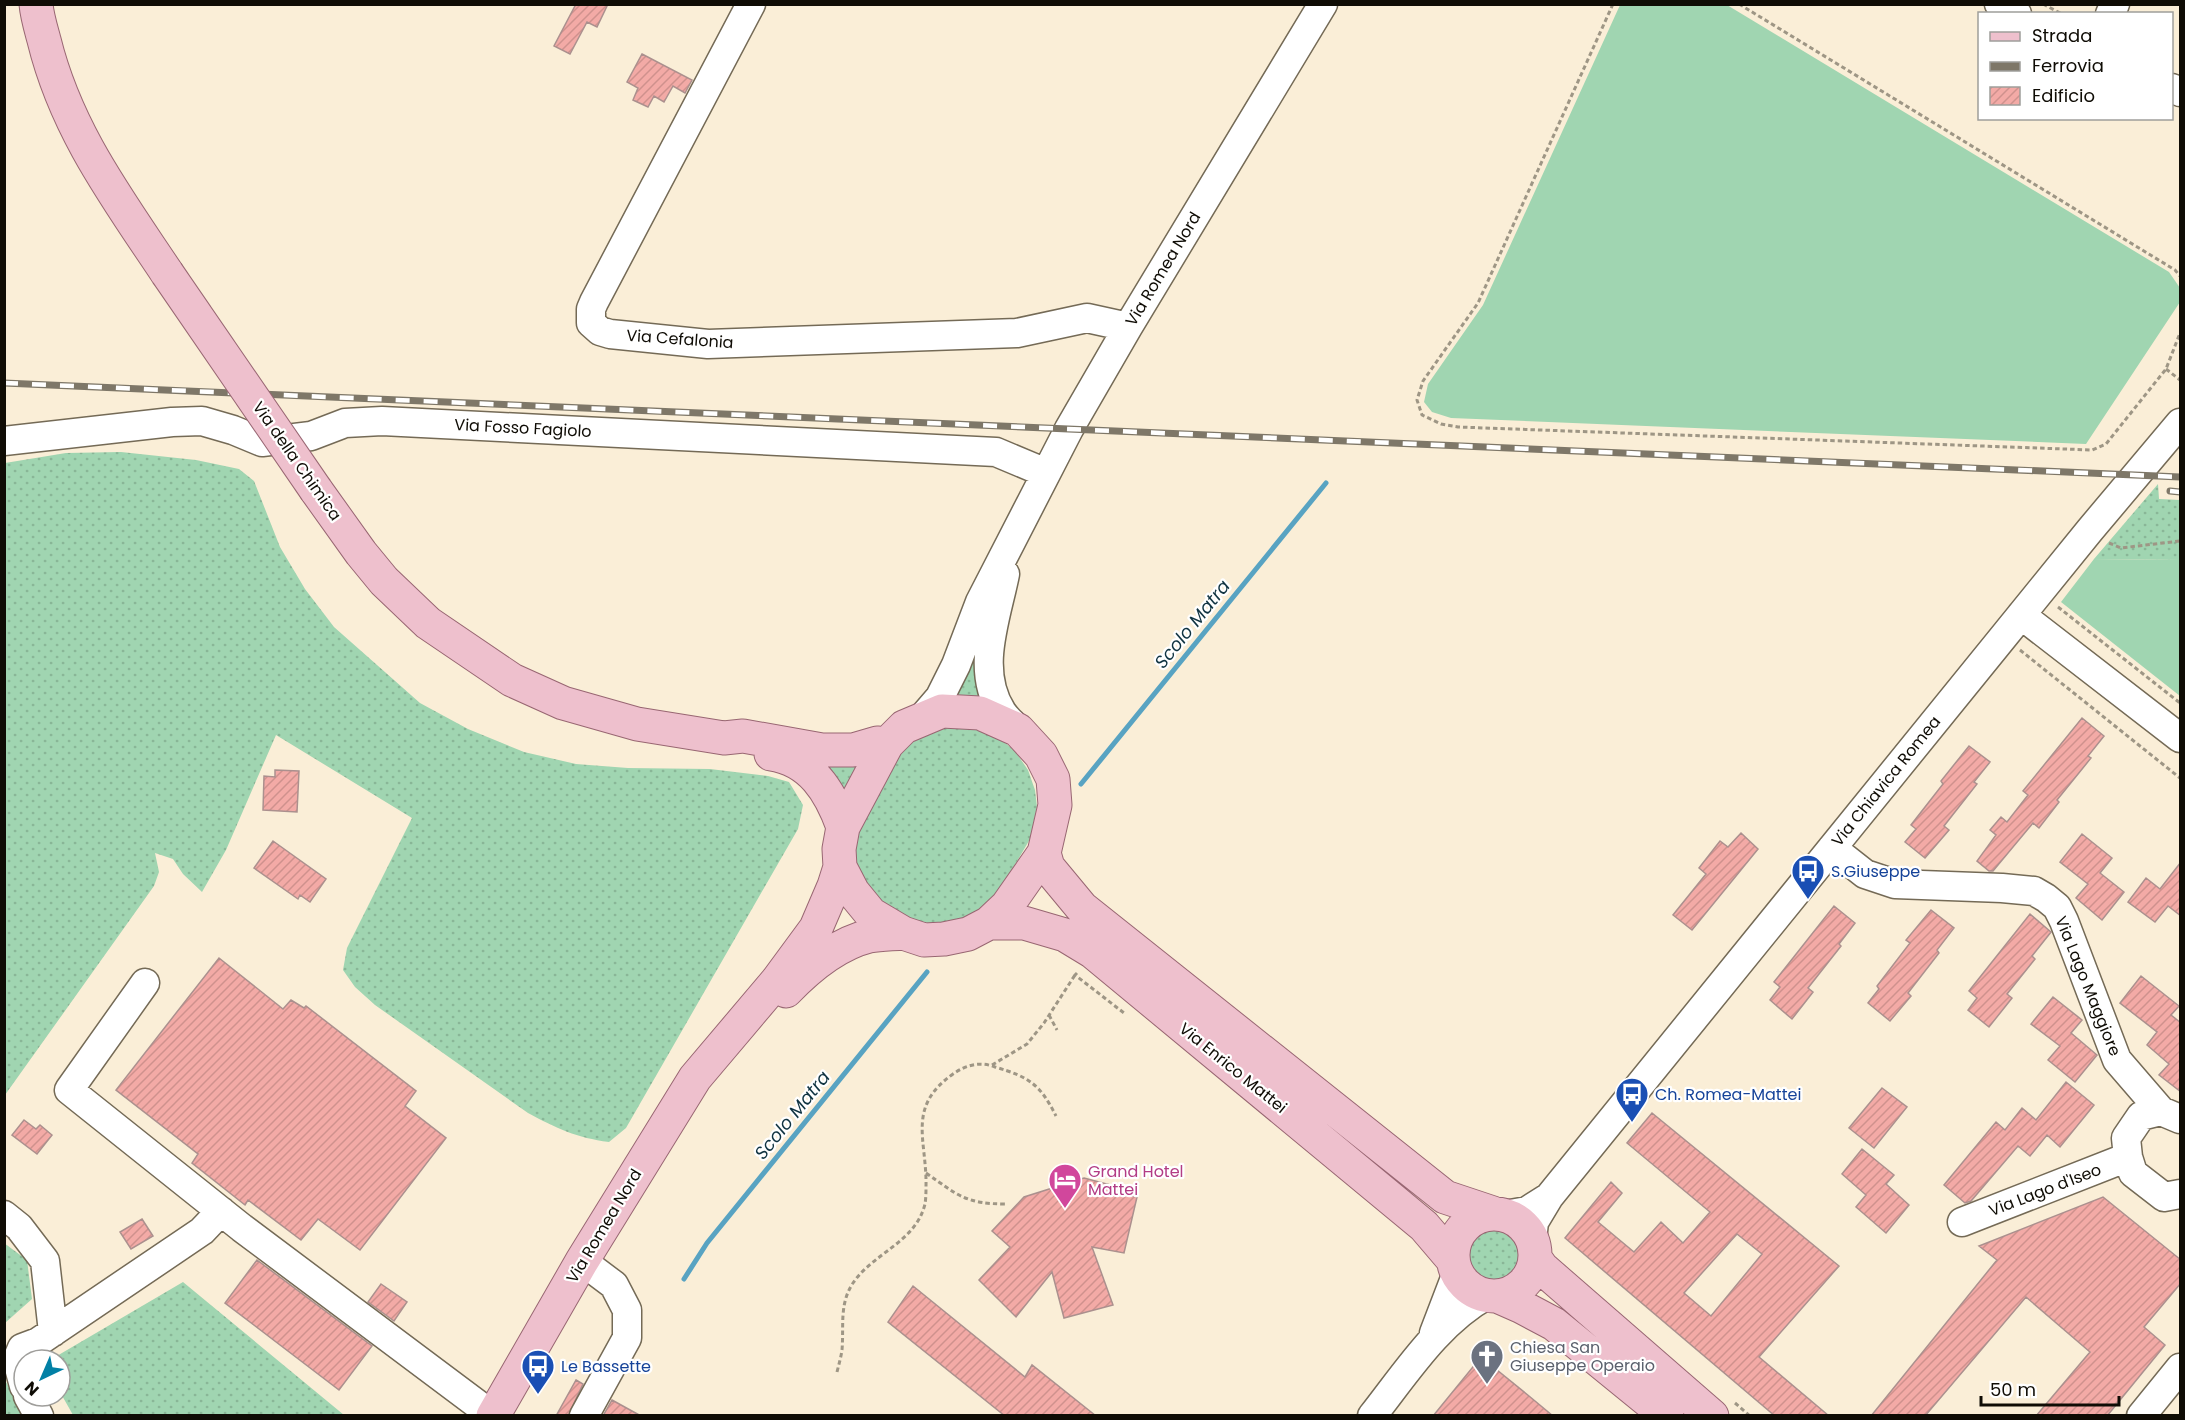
<svg xmlns="http://www.w3.org/2000/svg" width="2185" height="1420" viewBox="0 0 2185 1420" font-family="Poppins,sans-serif">
<defs>
<pattern id="grass-dots" width="8" height="8" patternUnits="userSpaceOnUse" patternTransform="scale(1.5)"><rect width="8" height="8" fill="#a0d5b1"/><path d="M2 2h.1M6 6h.1" fill="none" stroke="#89b697" stroke-width="1.8" stroke-linecap="round"/></pattern>
<pattern id="building-hatch" width="6" height="6" patternUnits="userSpaceOnUse" patternTransform="scale(1.5)"><rect width="6" height="6" fill="#f3aaa6"/><path d="M-1 1l2-2M0 6l6-6M5 7l2-2" fill="none" stroke="#cf918d"/></pattern>
</defs>
<rect width="100%" height="100%" fill="#faeed7"/>
<path fill="url(#grass-dots)" d="M121,452l75,8 43,9 15,12 26,66 25,42 29,38 86,76 48,26 56,23 52,12 52,4 82,1 58,7 21,6 14,23 -5,24 -172,299 -17,14c-32,-4 -53,-14 -81,-29l-153,-108 -20,-18 -12,-17 4,-22 65,-130 -136,-83 -50,115 -24,42 -19,-18 -10,-15 -18,-6 4,19 -5,14 -149,209v-632l61,-10z
M2158,484l1,15 21,1v60l-86,-1z
M985,610l7,97 -45,-4z
M934,726h41l23,11 17,14 13,19 7,20 2,17 -7,32 -21,36 -27,37 -16,10 -36,5 -45,-17 -31,-40 -3,-23 53,-103z
M868,752l-16,23 -11,26 -21,-33z
M1466 1255a28 28 0 1 1 56 0a28 28 0 1 1-56 0Z
M4,1243l23,17 5,39 -27,24z
M183,1282l161,133h-271l-13,-23v-32h-10z
M5,1380l18,35h-18z"/>
<path fill="#a0d5b1" d="M1620,5h107l442,267 11,16v14l-94,142 -635,-26 -19,-6 -8,-10 4,-18 55,-79z
M2094,559l86,1v136l-119,-94z"/>
<g fill="none" stroke-linecap="round" stroke-linejoin="round">
<path stroke="#58a3c2" stroke-width="5" d="M1081,784l245,-301
M684,1279l23,-36 220,-271"/>
</g>
<path fill="url(#building-hatch)" stroke="#ab908e" stroke-width="1.5" fill-rule="evenodd" d="M576,4h32l-11,23 -10,-5 -17,32 -16,-8z
M642,54l50,26 -7,13 -12,-7 -9,16 -10,-6 -6,11 -15,-7 5,-12 -11,-6z
M2082,718l22,18 -16,20 3,2 -34,42 2,2 -20,26 -6,-5 -40,48h-4l-12,-10 19,-26 -6,-5 11,-13 6,5 21,-27 -5,-4z
M1969,746l21,16 -16,20 3,2 -33,42 5,4 -24,28 -20,-16 11,-13 -5,-4 32,-41 -2,-3z
M275,770l24,1 -2,41 -34,-2 1,-34 11,1z
M1741,833l17,16 -66,81 -19,-15 33,-41 -7,-6 21,-27 8,6z
M2082,834l30,24 -12,15 24,19 -22,28 -26,-22 12,-14 -28,-22z
M273,841l53,38 -16,23 -10,-7 -2,4 -44,-31z
M2181,862v54l-13,-10 -13,16 -27,-20 18,-24 14,11z
M1834,906l21,17 -16,21 2,2 -33,42 5,4 -21,27 -22,-19 10,-13 -6,-5z
M1931,910l23,18 -17,22 2,3 -31,40 3,3 -21,25 -22,-18 11,-14 -2,-3 33,-43 -4,-3z
M2030,914l21,18 -19,24 3,3 -28,35 5,4 -23,29 -21,-17 9,-12 -8,-7z
M219,958l64,51 8,-9 13,8 2,-2 110,85 -11,15 41,32 -86,112 -42,-31 -17,21 -53,-40 -3,5 -53,-42 6,-9 -82,-64z
M2141,976l38,30 -8,9 10,8v69l-22,-17 10,-11 -22,-19 10,-13 -37,-29z
M2053,997l29,23 -11,13 26,22 -22,27 -27,-22 12,-14 -29,-22z
M2066,1082l28,23 -34,42 -13,-12 -17,21 -12,-10 -47,55 -6,2 -21,-18 52,-63 9,8 17,-22 14,12z
M1882,1088l25,19 -33,41 -25,-20z
M1652,1113l187,153 -80,91 70,59h-54l-210,-178 46,-56 11,11 -24,29 36,30 27,-30 22,21 27,-31 -83,-69zM1737,1234l25,20 -51,62 -27,-23z
M24,1120l12,9 4,-4 12,10 -15,19 -25,-19z
M1862,1149l32,26 -8,9 23,21 -23,28 -30,-26 10,-12 -24,-21z
M1084,1178l38,10 -1,5 16,4 -13,56 -32,-6 21,58 -49,13 -12,-46 -36,45 -37,-37 31,-33 -18,-16 32,-34z
M2103,1197l78,63v23l-37,44 21,18 -58,71h-71l54,-64 -64,-55 -101,119h-54l126,-156 -18,-14z
M142,1219l11,17 -22,13 -11,-17z
M257,1260l115,86 -33,44 -114,-87z
M381,1284l26,18 -13,19 -26,-19z
M913,1286l112,91 7,-12 64,51h-91l-117,-94z
M1481,1357l48,39 24,20h-120z
M576,1380l7,4 -15,32h-12z
M612,1400l29,16h-38z"/>
<g fill="none" stroke-linecap="round" stroke-linejoin="round">
<defs>
<path id="minor" d="M751,4l-157,298 -3,7v14l9,8 10,3 98,10 309,-11 70,-15 41,9
M1999,4l18,10
M2110,14l5,-10
M2172,88l8,4
M4,441l168,-19 30,-1 31,9 29,12 49,-6 34,-13 37,-2 614,31 50,21
M1005,574c-9,45 -30,96 -3,138 4,6 11,12 16,18
M2021,615l159,123
M922,718l18,-21 16,-32 24,-63 89,-173 59,-102 195,-323
M1832,848l33,26 30,10 107,4 32,3 12,7 11,9 7,14 53,139 44,51
M145,983l-76,107 173,138 251,188
M2180,1119l-19,-8 -20,5 -15,22 2,19 5,16 31,24 16,-3
M4,1215l15,12 26,34 8,71
M1505,1215l22,-4 22,-14
M1962,1222l166,-65
M1532,1240l2,-18 15,-25 541,-667 90,-107
M582,1261l32,24 13,25v28l-43,78
M1434,1333l23,-60
M24,1386l-7,-26 5,-12 16,-6 164,-111 19,-20
M28,1396l11,20
M1372,1416c34,-43 66,-94 115,-121
M2141,1416l39,-48"/>
<path id="major" d="M36,4c1,12 5,25 8,36 22,90 73,158 123,233
M316,490l45,63 23,28 44,42 84,57 51,23 74,21 87,14 19,-2 79,14h31l24,-7 10,1
M942,711l38,2 38,17 23,25 12,24 2,26 -11,48 -37,53 -18,17 -21,11 -24,5 -20,1 -21,-7 -32,-19 -18,-22 -13,-25 -1,-18 4,-22 44,-83 17,-17z
M771,754c40,6 59,37 72,73
M1044,853l4,14 34,41 363,289 48,16
M989,923h35l41,12 28,17 331,274 29,34
M786,991c23,-24 51,-47 83,-55 11,-2 23,-2 34,-3
M1453 1255a41 41 0 1 1 82 0a41 41 0 1 1-82 0Z
M1535,1258l7,10 170,148
M1497,1296l25,11 32,17 113,92
M493,1416l89,-155 113,-183 82,-97 39,-53 18,-42 6,-19"/>
</defs>
<use href="#minor" stroke="#746a56" stroke-width="31"/>
<use href="#major" stroke="#986672" stroke-width="35"/>
<path stroke="#9e9685" stroke-width="3" stroke-dasharray="4.5 3" stroke-linecap="butt" d="M1613,4l-135,299 -55,78 -6,19 5,15 19,9 17,3 634,23 14,-6 60,-75 14,-36
M1739,4l436,266 5,6
M2043,4l19,10
M2166,369l14,11
M2109,543l12,5 59,-7
M2058,607l122,96
M2020,650l160,128
M1077,973l-2,2 49,38
M1049,1015l8,15
M992,1065l35,-21 17,-21 31,-48
M926,1173c32,22 39,31 80,31
M837,1372c2,-8 4,-15 5,-22 2,-24 -3,-46 11,-67 20,-30 63,-41 72,-79 1,-6 1,-13 1,-18 1,-46 -20,-79 27,-112 13,-9 27,-13 42,-7 34,10 45,17 61,49
M1735,1403l15,13"/>
<use href="#minor" stroke="#fff" stroke-width="28"/>
<use href="#major" stroke="#eec0cd" stroke-width="33"/>
<defs>
<path id="rail" d="M4,383l2176,94
M2170,491l10,1"/>
</defs>
<use href="#rail" stroke="#7e7768" stroke-width="7"/>
<use href="#rail" stroke="#fff" stroke-width="4.5" stroke-dasharray="14" stroke-linecap="butt"/>
<defs>
<path id="major-bridge" d="M167,273l149,217"/>
</defs>
<use href="#major-bridge" stroke="#986672" stroke-width="35" stroke-linecap="butt"/>
<use href="#major-bridge" stroke="#eec0cd" stroke-width="33"/>
</g>
<defs>
<symbol id="bus-pin" viewBox="-11 -11 22 30"><path d="M0 17L-7.5 6A9.5 9.5 0 1 1 7.5 6Z" fill="#1a4fb4" stroke="#fff"/><path d="M-5-6H5V4H4V6H2V4H-2V6H-4V4H-5ZM-3.5-4V0h7V-4ZM-3.5 1.2v1.5H-2V1.2ZM2 1.2v1.5H3.5V1.2Z" fill="#fff"/></symbol>
<symbol id="hotel-pin" viewBox="-11 -11 22 30"><path d="M0 17L-7.5 6A9.5 9.5 0 1 1 7.5 6Z" fill="#d1479c" stroke="#fff"/><path d="M-6-4.5h1.5V1H6V5H4.5V3h-9V5H-6ZM-4 0a1.8 1.8 0 1 1 3.6 0ZM.5 0V-2.5h3Q6-2.5 6 0Z" fill="#fff"/></symbol>
<symbol id="church-pin" viewBox="-11 -11 22 30"><path d="M0 17L-7.5 6A9.5 9.5 0 1 1 7.5 6Z" fill="#6b7280" stroke="#fff"/><path d="M-1.2-6h2.4v3.5h3.3v2.4h-3.3V6h-2.4V-.1h-3.3v-2.4h3.3Z" fill="#fff"/></symbol>
</defs>
<g fill-rule="evenodd">
<use href="#bus-pin" x="1789" y="852" width="38" height="52"/>
<use href="#bus-pin" x="1613" y="1075" width="38" height="52"/>
<use href="#hotel-pin" x="1046" y="1161" width="38" height="52"/>
<use href="#church-pin" x="1468" y="1337" width="38" height="52"/>
<use href="#bus-pin" x="519" y="1347" width="38" height="52"/>
</g>
<g text-anchor="middle" dominant-baseline="central" stroke-width="4.5" stroke-linejoin="round" paint-order="stroke">
<g font-size="16" fill="#0f0c05" stroke="#fff">
<text transform="translate(1163 269) rotate(-59)">Via Romea Nord</text>
<text transform="translate(680 339) rotate(4)">Via Cefalonia</text>
<text transform="translate(523 428) rotate(3)">Via Fosso Fagiolo</text>
<text transform="translate(297 461) rotate(55)">Via della Chimica</text>
<text transform="translate(1886 781) rotate(-51)">Via Chiavica Romea</text>
<text transform="translate(2088 986) rotate(68)">Via Lago Maggiore</text>
<text transform="translate(1233 1068) rotate(39)">Via Enrico Mattei</text>
<text transform="translate(2045 1190) rotate(-21)">Via Lago d'Iseo</text>
<text transform="translate(604 1226) rotate(-59)">Via Romea Nord</text>
</g>
<g font-size="16" fill="#164399" stroke="#fff" text-anchor="start">
<text x="1831" y="871">S.Giuseppe</text>
<text x="1655" y="1094">Ch. Romea-Mattei</text>
<text x="561" y="1366">Le Bassette</text>
</g>
<g font-size="16" fill="#b23c85" stroke="#fff" text-anchor="start">
<text x="1088" y="1171">Grand Hotel<tspan x="1088" dy="18">Mattei</tspan></text>
</g>
<g font-size="16" fill="#5b616d" stroke="#fff" text-anchor="start">
<text x="1510" y="1347">Chiesa San<tspan x="1510" dy="18">Giuseppe Operaio</tspan></text>
</g>
<g font-size="18" font-style="italic" fill="#103341" stroke="#fff">
<text transform="translate(1192 624) rotate(-51)">Scolo Matra</text>
<text transform="translate(792 1115) rotate(-51)">Scolo Matra</text>
</g>
</g>
<rect width="2185" height="1420" fill="none" stroke="#0f0c05" stroke-width="12"/>
<rect x="1978" y="12" width="195" height="108" fill="#ffffff" stroke="#9f9e9b" stroke-width="1.5"/>
<rect x="1990" y="32" width="30" height="9" fill="#eec0cd" stroke="#9f9e9b" stroke-width="1.5"/>
<text x="2032" y="42" font-size="18" fill="#0f0c05">Strada</text>
<rect x="1990" y="62" width="30" height="9" fill="#7e7768" stroke="#9f9e9b" stroke-width="1.5"/>
<text x="2032" y="72" font-size="18" fill="#0f0c05">Ferrovia</text>
<rect x="1990" y="87" width="30" height="18" fill="url(#building-hatch)" stroke="#9f9e9b" stroke-width="1.5"/>
<text x="2032" y="102" font-size="18" fill="#0f0c05">Edificio</text>
<g transform="translate(42 1378) rotate(224)"><circle r="28" fill="#ffffff" stroke="#9f9e9b" stroke-width="1.5"/>
<path d="M0-4.5L10 22L0 15L-10 22Z" fill="#0280a5"/>
<text y="-9" font-size="16" font-weight="bold" text-anchor="middle" fill="#0f0c05">N</text>
</g>
<path d="M1981 1396v9h138v-9" fill="none" stroke="#0f0c05" stroke-width="3"/>
<text x="1990" y="1396" font-size="18" fill="#0f0c05" stroke="#ffffff" stroke-width="4.5" paint-order="stroke">50 m</text>
</svg>
